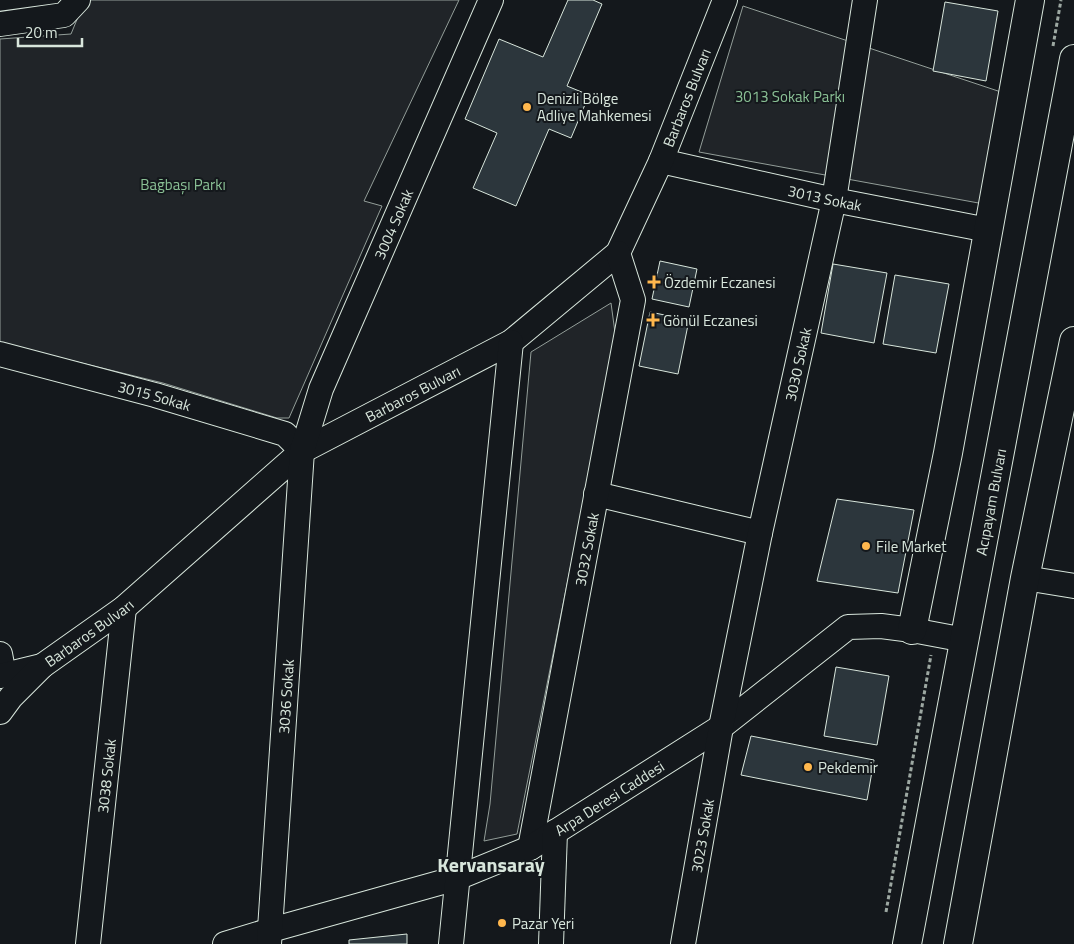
<svg xmlns="http://www.w3.org/2000/svg" width="1074" height="944" viewBox="0 0 1074 944" font-family="'Titillium Web',sans-serif">
<rect width="100%" height="100%" fill="#14181c"/>
<path fill="#202428" stroke="#939e99" d="M85,0h374l-95,201 18,5 -93,212h-12l-114,-35 -163,-40v-304l71,-5z
M743,6l261,87 -20,111 -285,-52z
M611,303l5,37 -99,494 -33,7 6,-37 41,-452z"/>
<path fill="#2c363c" stroke="#d8e6dc" d="M568,0h25l9,4 -35,82 22,9 -18,43 -22,-9 -33,77 -43,-18 24,-55 -32,-14 34,-80 44,18z
M945,2l53,9 -12,70 -53,-10z
M660,261l37,8 -8,38 -37,-8z
M833,264l54,9 -13,70 -53,-10z
M895,275l54,9 -13,69 -53,-9z
M650,312l39,8 -11,54 -39,-8z
M837,499l77,11 -16,83 -81,-12z
M836,667l53,9 -12,69 -53,-9z
M751,736l123,24 -7,40 -126,-25z
M407,934v10h-58v-4z"/>
<g fill="none" stroke-linecap="round" stroke-linejoin="round">
<defs>
<g id="minor">
<path d="M0,24l64,-9 14,-15"/>
<path id="s1" d="M661,161l173,39 154,30"/>
<path id="s2" d="M0,354l155,41 130,39 17,17"/>
<path d="M596,494l164,39"/>
<path d="M1025,578l49,8"/>
<path d="M0,654l4,21"/>
<path d="M0,676l42,-10"/>
<path id="s3" d="M0,712l11,-15 31,-31 82,-58 178,-157 209,-109 107,-89 43,-92 64,-161"/>
<path id="s4" d="M530,848l103,-548 -15,-47"/>
<path id="s5" d="M88,944l36,-336"/>
<path id="s6" d="M225,944l46,-14 186,-52 73,-30 191,-121 127,-100 33,-1 31,4 53,10"/>
<path id="s7" d="M269,944l33,-493 19,-62 170,-389"/>
<path d="M451,944l60,-602"/>
<path d="M551,944l4,-112"/>
<path id="s8" d="M683,944l38,-217 39,-194 74,-333 31,-200"/>
</g>
<g id="major">
<path d="M912,630l36,-177 82,-453"/>
<path id="s9" d="M907,944l167,-885"/>
<path d="M958,944l67,-366 49,-237"/>
</g>
</defs>
<use href="#minor" stroke="#d8e6dc" stroke-width="26"/>
<use href="#major" stroke="#d8e6dc" stroke-width="30"/>
<path stroke="#9da8a2" stroke-width="3" stroke-dasharray="4 2.5" stroke-linecap="butt" d="M1053,46l8,-46
M886,912l45,-257"/>
<use href="#minor" stroke="#14181c" stroke-width="24"/>
<use href="#major" stroke="#14181c" stroke-width="28"/>
</g>
<g fill="#ffb74d" stroke="#14181c" stroke-width="2">
<circle cx="527" cy="107" r="5"/>
<path d="M651.5 274.5h5v5h5v5h-5v5h-5v-5h-5v-5h5z"/>
<path d="M650.5 312.5h5v5h5v5h-5v5h-5v-5h-5v-5h5z"/>
<circle cx="866" cy="546" r="5"/>
<circle cx="808" cy="767" r="5"/>
<circle cx="502" cy="923" r="5"/>
</g>
<g text-anchor="middle" dominant-baseline="central" stroke-width="4" stroke-linejoin="round" paint-order="stroke">
<g font-size="15" fill="#8ac095" stroke="#14181c">
<text x="790" y="96">3013 Sokak Parkı</text>
<text x="183" y="184">Bağbaşı Parkı</text>
</g>
<g font-size="15" fill="#d8e6dc" stroke="#14181c">
<text stroke="none"><textPath href="#s3" startOffset="945">Barbaros Bulvarı</textPath></text>
<text stroke="none"><textPath href="#s1" startOffset="168">3013 Sokak</textPath></text>
<text stroke="none"><textPath href="#s7" startOffset="739">3004 Sokak</textPath></text>
<text stroke="none"><textPath href="#s8" startOffset="591">3030 Sokak</textPath></text>
<text stroke="none"><textPath href="#s3" startOffset="525">Barbaros Bulvarı</textPath></text>
<text stroke="none"><textPath href="#s2" startOffset="160">3015 Sokak</textPath></text>
<text stroke="none"><textPath href="#s9" startOffset="450">Acıpayam Bulvarı</textPath></text>
<text stroke="none"><textPath href="#s4" startOffset="304">3032 Sokak</textPath></text>
<text stroke="none"><textPath href="#s3" startOffset="120">Barbaros Bulvarı</textPath></text>
<text stroke="none"><textPath href="#s7" startOffset="248">3036 Sokak</textPath></text>
<text stroke="none"><textPath href="#s5" startOffset="169">3038 Sokak</textPath></text>
<text stroke="none"><textPath href="#s6" startOffset="414">Arpa Deresi Caddesi</textPath></text>
<text stroke="none"><textPath href="#s8" startOffset="110">3023 Sokak</textPath></text>
</g>
<g font-size="15" fill="#d8e6dc" stroke="#14181c" text-anchor="start">
<text x="537" y="98">Denizli Bölge<tspan x="537" dy="17">Adliye Mahkemesi</tspan></text>
<text x="664" y="282">Özdemir Eczanesi</text>
<text x="663" y="320">Gönül Eczanesi</text>
<text x="876" y="546">File Market</text>
<text x="818" y="767">Pekdemir</text>
<text x="512" y="923">Pazar Yeri</text>
</g>
<g font-size="20" font-weight="bold" fill="#d8e6dc" stroke="#14181c">
<text x="491" y="864">Kervansaray</text>
</g>
</g>
<path d="M18 38v8h64v-8" fill="none" stroke="#d8e6dc" stroke-width="2.5"/>
<text x="25" y="38" font-size="15" fill="#d8e6dc" stroke="#14181c" stroke-width="4" paint-order="stroke">20 m</text>
</svg>
